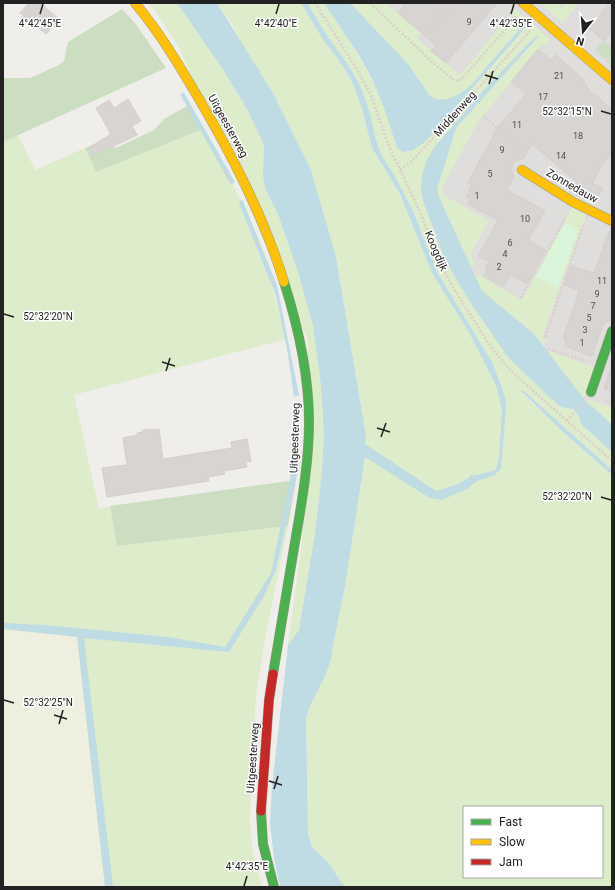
<svg xmlns="http://www.w3.org/2000/svg" width="615" height="890" viewBox="0 0 615 890" font-family="Roboto,sans-serif">
<rect width="100%" height="100%" fill="#f0eeeb"/>
<path fill="#dfdedc" d="M335,3h277v428l-145,-149 -59,-160z"/>
<path fill="#efefdf" d="M3,627l75,7 31,253h-106z"/>
<path fill="#ddeccb" fill-rule="evenodd" d="M148,3h29l45,65 26,43 16,34 -1,31 2,12 14,29 19,55 15,54 8,59 3,49 -2,36 -7,63 -16,97 -11,15 14,-104 6,-201 -129,-292 -23,-36z
M217,3h84l21,35 21,28 11,20 8,23 10,39 28,46 32,79 36,58 19,35 -3,-17 -47,-77 -24,-61 -16,-31 -16,-26 -6,-17 -13,-47 -11,-21 -25,-35 -19,-31h17c30,45 60,87 71,141l14,8 117,-125 -3,-2c-11,13 -22,26 -33,38 -10,12 -20,26 -34,33 -9,4 -18,6 -26,0l-23,-33 -57,-60h35l36,30 -5,5 44,37 55,-66 36,31 -5,6 -4,-2 -64,78 -35,64 -1,8 47,27 -19,34 5,7 -4,7 -27,-59 -6,-15 -1,-6 19,-61 81,-92 -6,4 -48,51 -49,57 -13,42 2,11 22,59 25,42 37,54 41,40 13,11 12,2 5,6 3,9 31,28v18l-89,-80 -1,3 40,38 50,44v412h-267l-19,-27 -14,-13 -4,-14 -2,-115 3,-10 16,-32 6,-16 2,-14 12,-60 20,-129 1,-21 -30,-179 -104,-233zM464,807h138v70h-138z
M541,3h20l-2,3 2,2 5,-5h13l-16,20z
M203,129c8,15 17,30 25,45 25,50 45,111 58,165l-212,56 25,114 11,-3 7,40 171,-20 -21,102 -11,67 -5,93 -1,34 2,27 10,38h-153l-31,-253 -75,-7v-485l15,-7 17,35 50,-22 11,24z
M572,207l14,8 -44,122 4,2 -3,9 -9,-14 -6,-5 -46,-38 -9,-19 49,28z
M549,351l45,16 -9,29 -2,2 -36,-45z
M589,399l23,8v18l-17,-16 -8,-6z"/>
<path fill="#cbdec1" d="M122,9l13,14 31,45 -163,74v-64h27l29,-13 5,-4 4,-19z
M603,41l9,7v15h-5v-4l-6,-3 -6,-6z
M189,105l14,24 -107,43 -11,-24 20,-9 11,9 38,-18 10,-11z
M296,480l-8,46 -171,20 -7,-40z"/>
<path fill="#daf5da" d="M565,223l13,7 -20,58 -22,-11z"/>
<path fill="#e0dfde" d="M570,14l32,28 -7,8 -32,-28z
M553,38l40,34 -7,8 -40,-34z
M540,152l35,30 -7,8 -36,-30z
M524,182l45,24 -6,11 -44,-24z
M589,216l23,13 -4,8 -23,-11z"/>
<path fill="#bfdbe3" d="M177,3h40l56,90 38,77 25,87 30,179 -1,8 71,47 22,-7 14,-8 24,-6 3,-13 3,-48 -6,-24 -28,-54 -36,-58 -32,-79 -28,-46 -10,-39 -8,-23 -11,-20 -21,-28 -21,-35h6l19,31 25,35 11,21 8,23 5,24 6,17 16,26 16,31 24,61 55,90 10,26 3,10 1,10 -5,60 -6,7 -20,7 -6,6 -16,7 -11,5 -12,-2 -65,-41 -20,129 -12,60 -2,14 -6,16 -16,32 -3,10 2,115 4,14 14,13 19,27h-65l-6,-28 -4,-36 2,-37 16,-141 11,-15 16,-97 7,-63 2,-36 -3,-49 -8,-59 -15,-54 -19,-55 -14,-29 -2,-12 1,-31 -16,-34 -26,-43z
M324,3h26l57,60 23,33c8,6 17,4 26,0 14,-7 24,-21 34,-33 11,-12 22,-25 33,-38l3,2 -101,115 -12,8 -10,2 -6,-4 -14,-43 -11,-26 -12,-22z
M536,36l2,1 -9,10 -73,81 -19,61 1,6 44,96 52,43 53,69 8,6 17,16v27l-31,-28 -3,-9 -5,-6 -12,-2 -13,-11 -41,-40 -37,-54 -25,-42 -22,-59 -2,-11 1,-15 4,-13 8,-14 49,-57z
M184,93l51,89 -4,3 -51,-91z
M242,199l35,86 22,110 -5,2 -6,-42 -12,-59 -37,-93z
M521,391h3l88,79v5l-50,-44z
M295,424l4,1 -2,50 -21,95 -13,28 -34,54 -145,-14 29,249h-8l-28,-250 -74,-8v-6l42,2 123,12 57,10 46,-74 19,-93z"/>
<path fill="#d7d4d2" stroke="#d3d0cc" d="M29,3h11l19,16 -13,15 -26,-21z
M406,3h91l-51,60 -15,-12 5,-6 -38,-32z
M610,3h2v27l-8,11 -15,-13z
M538,49l13,11 5,-5 29,26 -1,2 6,8 22,18v43l-12,16h1l-9,15 10,5 -6,13 -23,-12 4,-7 -45,-38 -9,15 -6,1 -4,4 -2,6 3,7 -7,13 38,21 -17,29 17,10 -18,34 -17,-10 -7,13 -19,-11 4,-7 -3,-2 4,-6 -11,-5 20,-36 -30,-16 3,-5 -5,-2 6,-12 -4,-3 26,-47 -2,-1 34,-40 -15,-12z
M128,99l13,22 -9,5 5,9 -44,21 -4,-8 22,-14 -15,-26 13,-8 5,8z
M609,231l3,1v88l-7,2 -3,5 -10,29 -28,-10 2,-7 -3,-1 15,-42 -1,-1 2,-5 -15,-5 7,-19 23,7z
M612,365v26l-8,-2z
M159,429l4,30 69,-11 -1,-6 16,-3 4,22 -5,1 1,5 -23,4 1,3 -17,3 1,4 -102,16 -5,-29 25,-3 -4,-27 14,-3v-2l6,-1v-2z"/>
<g fill="none" stroke-linecap="round" stroke-linejoin="round">
<defs>
<path id="fast" d="M591,392l21,-61
M273,674c7,-42 14,-84 21,-126 7,-41 15,-84 15,-126 0,-47 -11,-96 -25,-140
M261,811l2,33 11,43"/>
<path id="slow" d="M135,3c25,30 44,62 64,96 34,58 65,118 85,183
M523,3l89,77
M522,170l51,32 39,19"/>
<path id="jam" d="M261,811l8,-111 4,-26"/>
</defs>
<use href="#fast" stroke="#999a82" stroke-width="10"/>
<use href="#slow" stroke="#999a82" stroke-width="10"/>
<use href="#jam" stroke="#999a82" stroke-width="10"/>
<path stroke="#dccecd" stroke-width="2.5" stroke-dasharray="2 2" stroke-linecap="butt" d="M315,3l38,60 18,32 17,49 33,70 18,48 15,27 37,58 19,23 102,91
M370,3l61,58 24,20 7,-2 53,-61
M421,39l30,-36
M483,116l47,38
M400,169l12,-8 118,-130
M521,298l45,-81
M545,337l38,-111
M548,349l36,11
M605,401l7,2
M567,421l14,-17
M471,475l4,8"/>
<use href="#fast" stroke="#4caf50" stroke-width="9"/>
<use href="#slow" stroke="#ffc107" stroke-width="9"/>
<use href="#jam" stroke="#c62828" stroke-width="9"/>
</g>
<path fill="none" stroke="#222" stroke-width="1.5" d="M40,14l3,-10M276,14l3,-10M511,14l3,-10M485,75l13,4M489,84l4,-13M601,111l10,3M4,314l10,3M162,362l13,4M166,371l4,-13M377,428l13,4M381,437l5,-14M601,497l10,3M4,700l10,3M54,715l13,4M59,724l4,-14M269,781l13,4M274,789l4,-13M244,886l3,-10"/>
<g text-anchor="middle" dominant-baseline="central" stroke-width="3" stroke-linejoin="round" paint-order="stroke">
<g font-size="9" fill="#4f4e4e">
<text x="469" y="22">9</text>
<text x="559" y="76">21</text>
<text x="543" y="97">17</text>
<text x="517" y="125">11</text>
<text x="578" y="136">18</text>
<text x="502" y="150">9</text>
<text x="561" y="156">14</text>
<text x="490" y="174">5</text>
<text x="477" y="196">1</text>
<text x="525" y="219">10</text>
<text x="510" y="243">6</text>
<text x="505" y="254">4</text>
<text x="499" y="267">2</text>
<text x="602" y="281">11</text>
<text x="597" y="294">9</text>
<text x="593" y="306">7</text>
<text x="589" y="318">5</text>
<text x="585" y="330">3</text>
<text x="582" y="343">1</text>
</g>
<g font-size="11" fill="#222" stroke="#fff">
<text transform="translate(455 114) rotate(-48)">Middenweg</text>
<text transform="translate(228 126) rotate(61)">Uitgeesterweg</text>
<text transform="translate(572 186) rotate(30)">Zonnedauw</text>
<text transform="translate(436 251) rotate(67)">Koogdijk</text>
<text transform="translate(295 438) rotate(-88)">Uitgeesterweg</text>
<text transform="translate(253 758) rotate(-86)">Uitgeesterweg</text>
</g>
</g>
<g font-size="10" text-anchor="middle" fill="#222" stroke="#fff" stroke-width="3" stroke-linejoin="round" paint-order="stroke">
<text x="40" y="27">4°42'45"E</text>
<text x="276" y="27">4°42'40"E</text>
<text x="511" y="27">4°42'35"E</text>
<text x="567" y="115">52°32'15"N</text>
<text x="48" y="320">52°32'20"N</text>
<text x="567" y="500">52°32'20"N</text>
<text x="48" y="706">52°32'25"N</text>
<text x="247" y="870">4°42'35"E</text>
</g>
<rect width="615" height="890" fill="none" stroke="#222222" stroke-width="8"/>
<rect x="463" y="806" width="140" height="72" fill="#ffffff" stroke="#a7a7a7"/>
<rect x="471" y="819" width="20" height="6" fill="#4caf50" stroke="#a7a7a7"/>
<text x="499" y="826" font-size="12" fill="#222222">Fast</text>
<rect x="471" y="839" width="20" height="6" fill="#ffc107" stroke="#a7a7a7"/>
<text x="499" y="846" font-size="12" fill="#222222">Slow</text>
<rect x="471" y="859" width="20" height="6" fill="#c62828" stroke="#a7a7a7"/>
<text x="499" y="866" font-size="12" fill="#222222">Jam</text>
<g transform="translate(583 32) rotate(197)" stroke="#ffffff" stroke-width="3" paint-order="stroke">
<path d="M0-3L7 15L0 10L-7 15Z" fill="#222222"/>
<text y="-6" font-size="11" font-weight="bold" text-anchor="middle" fill="#222222">N</text>
</g>
</svg>
